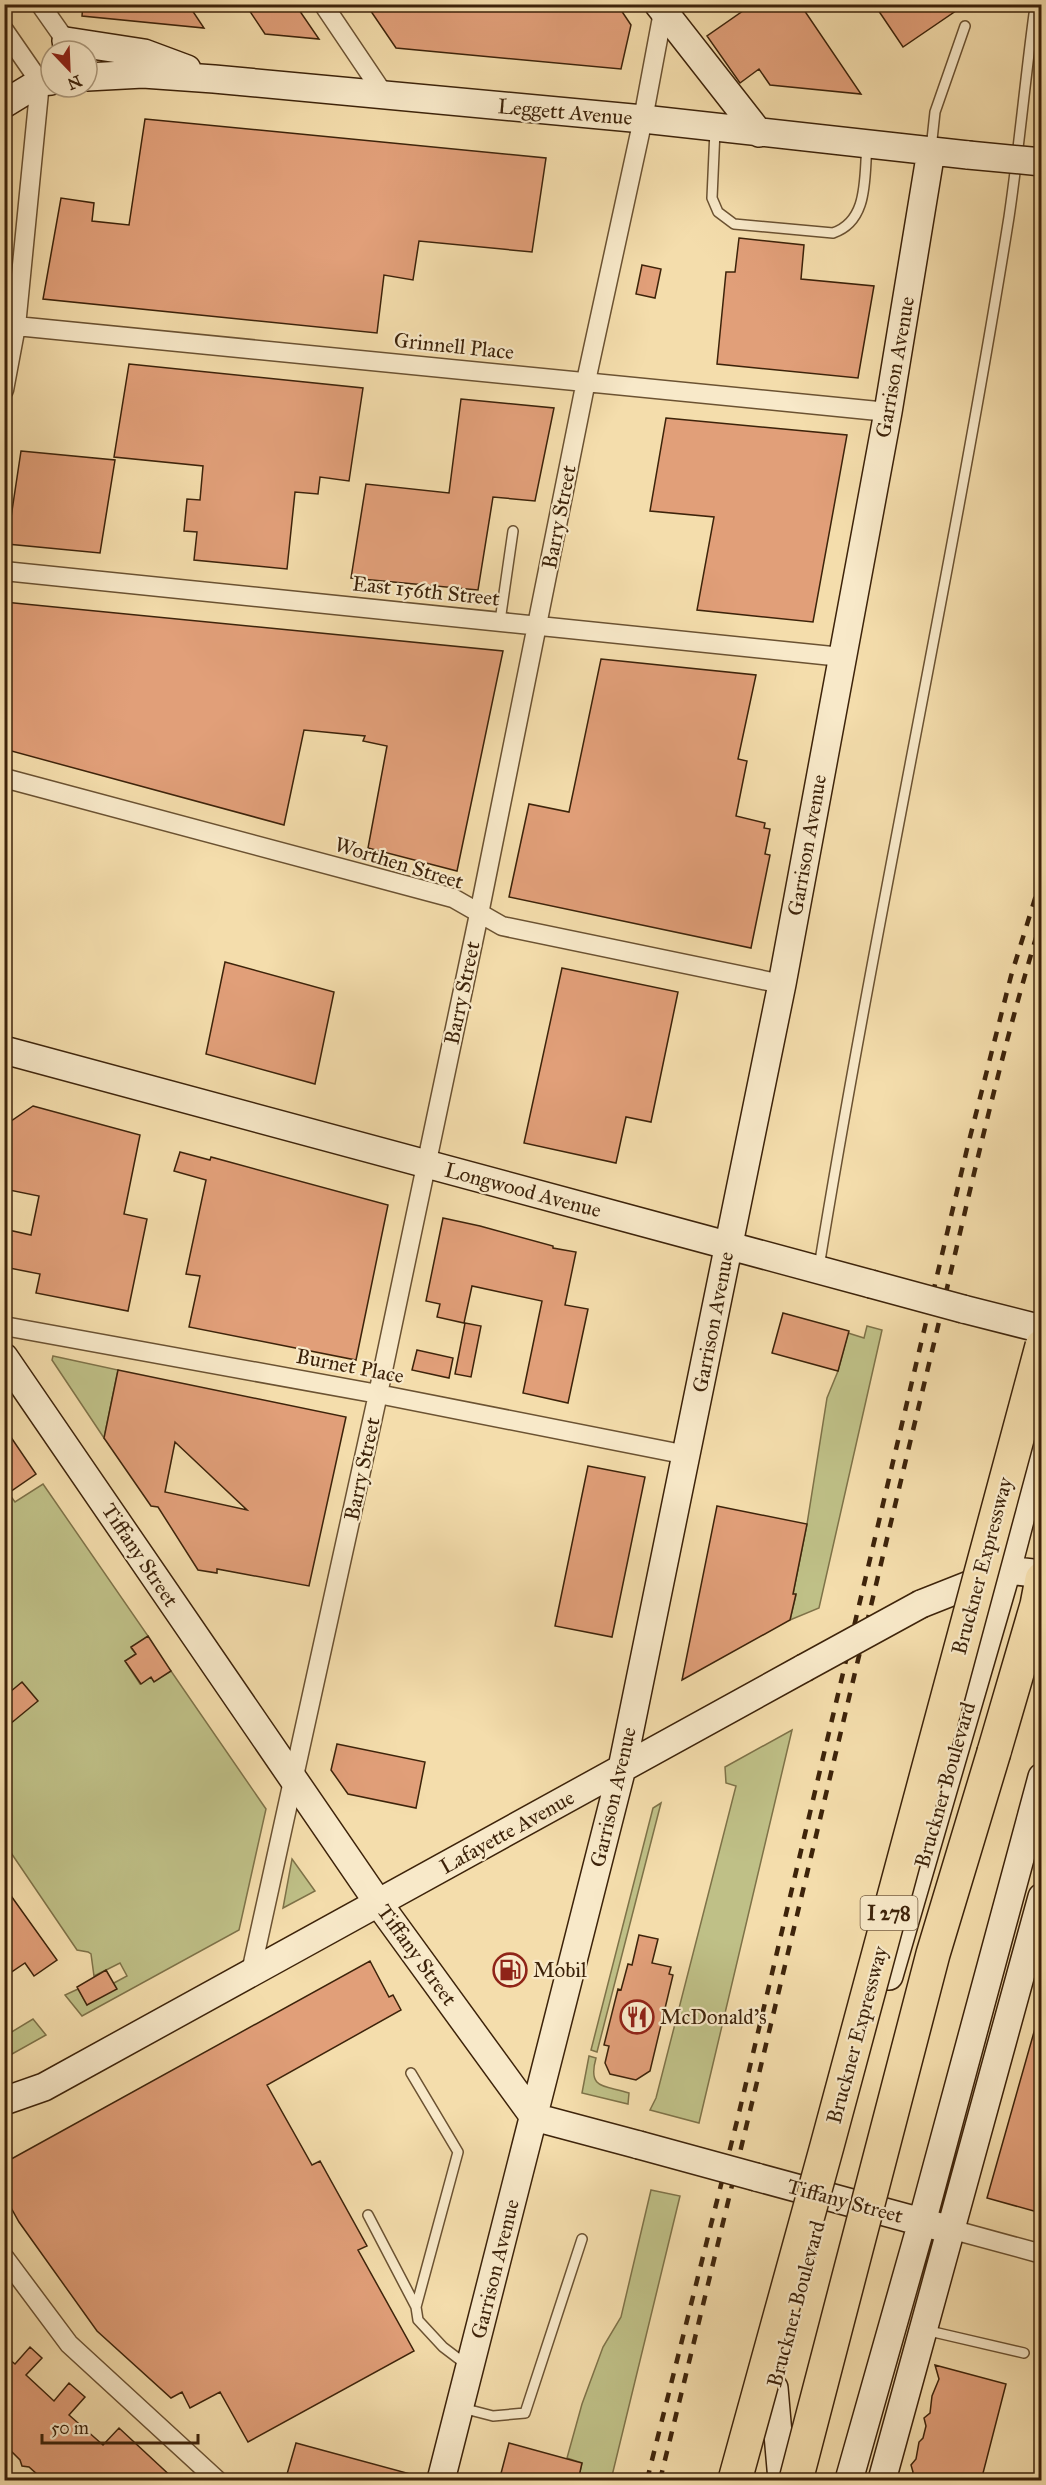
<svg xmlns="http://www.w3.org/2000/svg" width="1046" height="2485" viewBox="0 0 1046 2485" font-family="'IM FELL Great Primer',serif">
<rect width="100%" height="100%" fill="#f4ddac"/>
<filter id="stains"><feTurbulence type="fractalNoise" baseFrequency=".00333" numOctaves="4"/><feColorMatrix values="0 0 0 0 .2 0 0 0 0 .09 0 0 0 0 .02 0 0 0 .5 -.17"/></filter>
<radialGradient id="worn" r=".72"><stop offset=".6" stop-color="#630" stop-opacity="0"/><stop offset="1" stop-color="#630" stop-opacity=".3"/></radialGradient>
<path fill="#bfc087" stroke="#7e7248" stroke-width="1.5" d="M867,1326l15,4 -63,278 -29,12 6,-25 -3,-1 14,-70 20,-126 11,-27 10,-38 16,5z
M53,1356l65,14 -14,68 -52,-78z
M43,1484l105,152 -17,12 5,6 -11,7 15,23 11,-7 3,4 17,-10 95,138 -27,121 -157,86 -17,-21 13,-6 9,16 27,-22 13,-7 -7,-13 -26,13 -3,-22 -3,-2 -11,-2 -72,-106 -1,-357 11,15z
M792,1730l-93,393 -49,-13 6,-12 80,-312 -10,-3 -1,-16z
M661,1803l-64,249 -6,-2 62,-242z
M292,1859l23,32 -32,17z
M33,2019l13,16 -41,23v-22z
M589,2056l7,2c-9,32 9,27 33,35l-1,11 -46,-11z
M651,2190l29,6 -69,284h-33l4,-17 -15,-5 15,-54 21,-57 18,-30z"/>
<path fill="#e19f79" stroke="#3d230a" stroke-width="1.5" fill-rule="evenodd" d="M83,4h105l16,24 -122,-12z
M245,4h50l24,35 -54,-5z
M366,4h251l14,21 -10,44 -225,-21z
M753,4h47l61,90 -91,-9 -11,-16 -19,14 -33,-47z
M874,4h92l-63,43z
M145,119l401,39 -14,94 -113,-11 -6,39 -29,-5 -7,58 -334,-34 18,-101 33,5 -2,18 37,4z
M739,238l65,7 -3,34 73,7 -16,92 -141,-14 9,-92h9z
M642,265l19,4 -6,29 -19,-4z
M129,364l234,24 -14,93 -29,-4 -2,17 -23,-2 -8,77 -93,-9 3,-28 -13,-1 3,-32 13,1 3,-34 -89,-9z
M461,399l93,9 -19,93 -42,-4 -15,93 -127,-12 15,-94 83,9z
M666,418l181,17 -34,187 -116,-12 17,-93 -64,-6z
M21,451l94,9 -15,93 -93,-9z
M4,602l499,49 -46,220 -89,-23 19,-102 -24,-5 2,-5 -61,-6 -20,95 -280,-76z
M601,659l155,16 -18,84 9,2 -11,55 29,7 -1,5 6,1 -5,25 5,1 -19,93 -242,-51 20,-93 40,8z
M225,962l109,30 -19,92 -109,-30z
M562,968l116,24 -27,130 -25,-5 -10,46 -92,-20z
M33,1106l107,29 -16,79 23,5 -19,92 -92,-18 4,-19 -36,-7v-38l27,6 8,-39 -35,-7v-63z
M180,1152l30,8 1,-3 177,48 -32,155 -167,-33 11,-51 -14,-2 20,-94 -32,-9z
M443,1218l37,8 73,20v2l23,4 -11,53 23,4 -20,94 -45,-10 19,-92 -70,-15 -8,37 -27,-6 3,-13 -14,-3z
M783,1313l66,18 -11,40 -66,-18z
M465,1323l16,3 -10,51 -16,-3z
M417,1350l36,8 -4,20 -37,-8z
M118,1370l228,47 -37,169 -92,-17v4l-19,-3 -40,-63 -7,-1 -47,-68zM175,1442l72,68 -82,-18z
M4,1427l32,47 -32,22z
M588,1466l57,11 -33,160 -57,-11z
M717,1506l90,18 -14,70h3l-6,26 -108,60z
M148,1636l23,35 -17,11 -3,-5 -10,7 -16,-23 11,-7 -5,-7z
M22,1682l16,19 -34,28v-32z
M337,1744l88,18 -9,46 -68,-14 -17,-24z
M4,1886l53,74 -23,16 -9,-13 -21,14z
M639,1935l19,4 -6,24 19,4 -2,7 4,1 -23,96 -14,9 -26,-6 -5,-11 4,-17 -5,-1 14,-56 3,1 7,-26 4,1z
M370,1961l19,36 4,-2 8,15 -134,75 45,80 8,-4 47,85 -9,4 56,101 -166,91 -28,-50 -30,16 -8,-16 -11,6 -74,-67 -78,-109 -9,-16 -6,3v-46z
M106,1970l11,19 -30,16 -10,-18z
M1036,2025l5,1v187l-54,-15z
M30,2347l12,11 -16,17 28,26 15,-18 16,14 -16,18 34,30 16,-17 57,53h-136l-1,-5 -10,-9 -7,-1 -2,-6 -8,-8 -8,-1v-96l11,9z
M935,2365l71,19 -25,97h-70l2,-9 -2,-7 5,-6 3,-17 4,-4 3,-12 -2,-8 6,-5 2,-17 7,-17z
M296,2443l118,32 -1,6h-128z
M509,2443l73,20 -4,18h-79z"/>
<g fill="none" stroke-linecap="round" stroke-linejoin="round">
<defs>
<path id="lane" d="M715,130l-3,68 6,14 16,12 99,9c36,-12 31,-56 34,-87
M931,149l4,-37 30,-86
M500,621l13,-90
M819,1267c57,-351 134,-699 190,-1050 10,-68 16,-136 25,-203l8,-8
M411,2073l47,79 -42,155 2,13 25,27 25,19
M368,2215l48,92
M925,2330l99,23
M462,2408l31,8 32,-3 57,-174"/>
<path id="street" d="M40,4l26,37
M323,4l62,92
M4,30l36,52 -24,244 -12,64
M16,326l872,86
M4,571l838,86
M4,778l449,120 49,28 280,58
M4,1326l374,68 309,61
M251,1972l127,-578 101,-480 107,-533 57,-262 20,-107
M950,2229l92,25
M4,2257l65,87 148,136"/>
<path id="secondary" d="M658,4l101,129
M66,41l78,12 43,16
M87,77l56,-3 71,5 429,40 325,36
M4,104l36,-22 11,-1
M4,1050l867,234
M963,1309l79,20
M4,1357l375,547 155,213 105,28
M921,1604l86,-34 35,4
M889,1976l118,-406 35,-134
M4,2101l40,-14 760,-419
M756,2177l184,50
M774,2388l8,92
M441,2480l181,-712 160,-784 106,-572 43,-261
M849,2480l73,-258 120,-445
M882,2480l160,-583"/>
<path id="highway" d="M994,1752l43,-147 5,-26"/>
</defs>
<use href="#lane" stroke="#6b5232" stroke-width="12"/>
<use href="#street" stroke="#6b5232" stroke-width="21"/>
<use href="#secondary" stroke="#3d230a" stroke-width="30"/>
<use href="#highway" stroke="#3d230a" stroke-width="36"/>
<use href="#lane" stroke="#f8e9c9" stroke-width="9"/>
<use href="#street" stroke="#f8e9c9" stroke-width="18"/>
<use href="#secondary" stroke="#f8e9c9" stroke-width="27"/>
<use href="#highway" stroke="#f4ddac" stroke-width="33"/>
<path stroke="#3d230a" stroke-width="4.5" stroke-dasharray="10 10" stroke-linecap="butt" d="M647,2480l91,-363 229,-968 44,-173 31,-100
M660,2480c91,-368 178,-738 267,-1108 37,-152 69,-305 115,-454"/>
<defs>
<path id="secondary-bridge" d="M968,155l74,7
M871,1284l92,25
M804,1668l117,-64
M639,2145l117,32"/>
<path id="highway-bridge" d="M735,2480l92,-334 215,-800
M796,2480l137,-526 61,-202"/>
</defs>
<use href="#secondary-bridge" stroke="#3d230a" stroke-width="30" stroke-linecap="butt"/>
<use href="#highway-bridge" stroke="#3d230a" stroke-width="36" stroke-linecap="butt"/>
<use href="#secondary-bridge" stroke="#f8e9c9" stroke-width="27"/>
<use href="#highway-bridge" stroke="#f4ddac" stroke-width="33"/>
</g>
<defs>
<symbol id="fuel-ring" viewBox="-11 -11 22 22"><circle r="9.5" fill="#f8e9c9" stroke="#8f2418" stroke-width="1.5"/><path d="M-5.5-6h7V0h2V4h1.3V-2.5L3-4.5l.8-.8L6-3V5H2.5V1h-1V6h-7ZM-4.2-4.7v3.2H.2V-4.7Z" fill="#8f2418"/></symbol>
<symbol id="restaurant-ring" viewBox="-11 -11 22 22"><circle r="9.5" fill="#f8e9c9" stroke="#8f2418" stroke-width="1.5"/><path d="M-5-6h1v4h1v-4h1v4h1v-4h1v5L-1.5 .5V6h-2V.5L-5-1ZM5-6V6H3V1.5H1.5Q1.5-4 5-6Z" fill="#8f2418"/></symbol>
</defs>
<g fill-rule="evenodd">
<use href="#fuel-ring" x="491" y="1951" width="38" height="38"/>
<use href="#restaurant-ring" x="618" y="1998" width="38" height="38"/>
</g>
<g text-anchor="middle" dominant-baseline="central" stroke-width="4.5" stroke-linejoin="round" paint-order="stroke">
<rect fill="#f8e9c9" stroke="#755e43" stroke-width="1.5" x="860.5" y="1896" width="57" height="34" rx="4.5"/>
<g font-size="20" font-weight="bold" fill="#3d230a">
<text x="889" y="1913">I 278</text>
</g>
<g font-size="21" fill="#3d230a" stroke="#f8e9c9">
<text transform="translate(565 112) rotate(5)">Leggett Avenue</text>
<text transform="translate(454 346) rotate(6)">Grinnell Place</text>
<text transform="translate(895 367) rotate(-80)">Garrison Avenue</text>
<text transform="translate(559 517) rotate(-79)">Barry Street</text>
<text transform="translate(426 591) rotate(6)">East 156th Street</text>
<text transform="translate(807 845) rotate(-80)">Garrison Avenue</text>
<text transform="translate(399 863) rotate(17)">Worthen Street</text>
<text transform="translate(462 993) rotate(-78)">Barry Street</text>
<text transform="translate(523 1190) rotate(15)">Longwood Avenue</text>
<text transform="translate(713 1322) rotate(-79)">Garrison Avenue</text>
<text transform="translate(350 1366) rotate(11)">Burnet Place</text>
<text transform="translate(362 1469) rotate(-78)">Barry Street</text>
<text transform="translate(140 1555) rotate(56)">Tiffany Street</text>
<text transform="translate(982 1566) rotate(-75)">Bruckner Expressway</text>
<text transform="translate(945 1785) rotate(-74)">Bruckner Boulevard</text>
<text transform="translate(613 1797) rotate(-77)">Garrison Avenue</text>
<text transform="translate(507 1832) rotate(-29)">Lafayette Avenue</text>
<text transform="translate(417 1955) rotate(54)">Tiffany Street</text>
<text transform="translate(857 2035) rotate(-75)">Bruckner Expressway</text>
<text transform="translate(845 2201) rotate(15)">Tiffany Street</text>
<text transform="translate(495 2269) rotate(-76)">Garrison Avenue</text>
<text transform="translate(796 2304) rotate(-75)">Bruckner Boulevard</text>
</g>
<g font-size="21" fill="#3d230a" stroke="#f8e9c9" text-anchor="start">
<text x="533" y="1970">Mobil</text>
<text x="660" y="2017">McDonald's</text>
</g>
</g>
<rect width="1046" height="2485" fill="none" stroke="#f4ddac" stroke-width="24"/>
<rect x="6" y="6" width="1034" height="2473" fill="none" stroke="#3d230a" stroke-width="3"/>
<rect x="12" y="12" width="1022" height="2461" fill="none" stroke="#3d230a" stroke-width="1.5"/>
<g transform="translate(69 69) rotate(157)"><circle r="28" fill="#f8e9c9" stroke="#ad9a7d" stroke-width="1.5"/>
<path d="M0-4.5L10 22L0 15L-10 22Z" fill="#8f2418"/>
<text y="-9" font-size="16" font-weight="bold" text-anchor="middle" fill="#3d230a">N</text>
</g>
<path d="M42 2434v9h156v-9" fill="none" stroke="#3d230a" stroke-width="3"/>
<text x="51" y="2434" font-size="18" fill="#3d230a" stroke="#f8e9c9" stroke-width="4.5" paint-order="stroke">50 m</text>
<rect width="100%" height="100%" filter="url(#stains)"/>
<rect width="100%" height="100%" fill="url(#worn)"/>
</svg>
